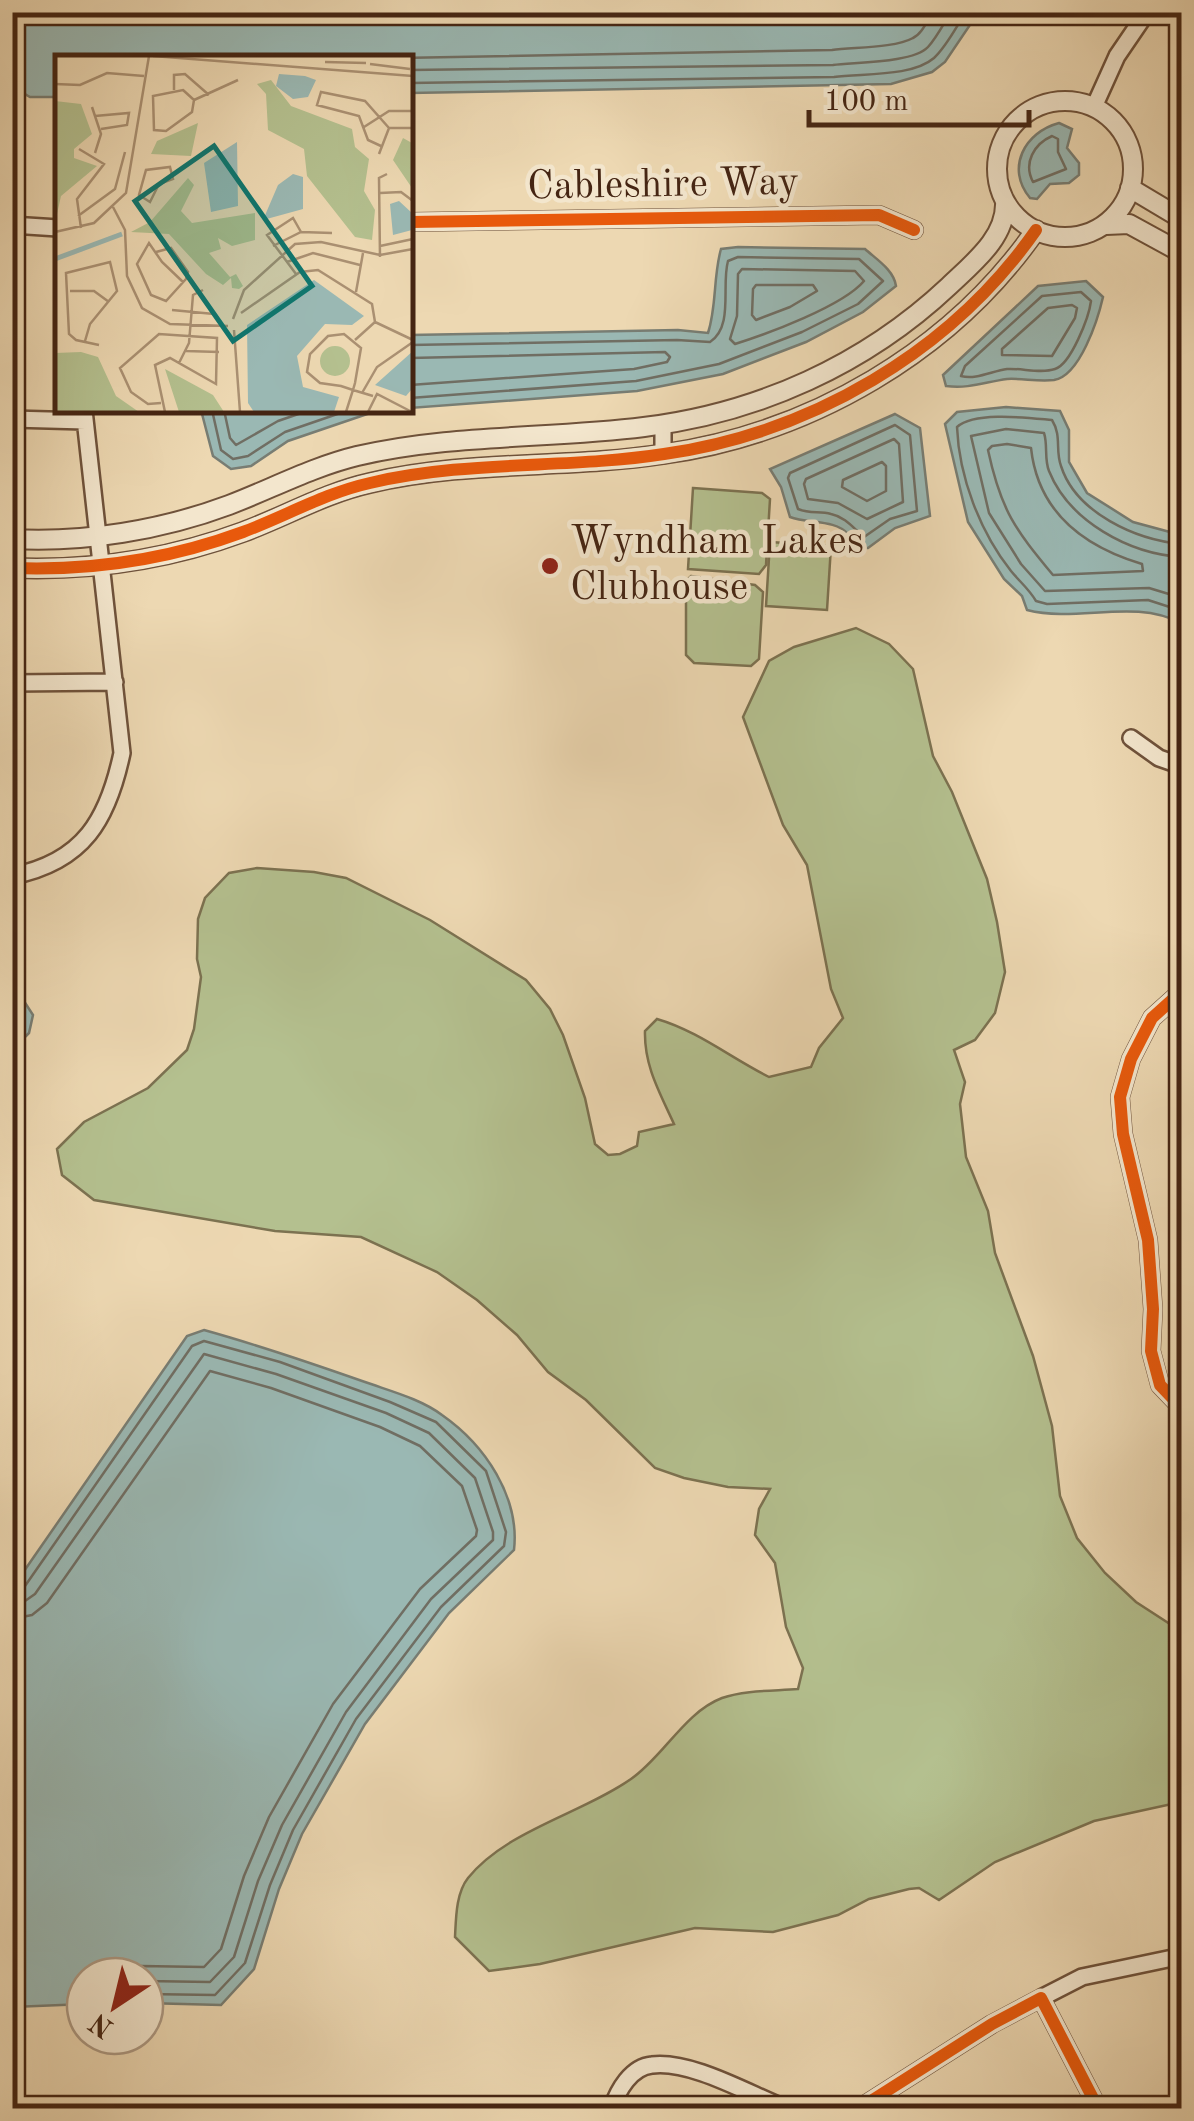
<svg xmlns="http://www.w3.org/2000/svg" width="1194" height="2121" viewBox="0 0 1194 2121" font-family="'Old Standard TT',serif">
<rect width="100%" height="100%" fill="#edd8b2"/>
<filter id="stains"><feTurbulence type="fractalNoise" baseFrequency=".002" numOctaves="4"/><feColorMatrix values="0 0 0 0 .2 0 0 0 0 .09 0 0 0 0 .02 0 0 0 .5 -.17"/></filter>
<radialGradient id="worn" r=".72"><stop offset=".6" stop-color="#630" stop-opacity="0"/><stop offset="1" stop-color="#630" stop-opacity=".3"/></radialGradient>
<path fill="#b4c08f" stroke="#7c7251" stroke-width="2.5" d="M693,488l69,5 8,6 -4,66 -7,9 -71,-5z
M770,542l61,4 -4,64 -61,-4z
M691,576l64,9 8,7 -4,67 -8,7 -57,-3 -8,-8v-74z
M856,628l33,16 24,25 20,87 19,36 35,87 10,43 8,50 -10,41 -20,27 -21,10 11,32 -5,22 6,53 22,54 7,42 38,103 19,70 8,70 17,42 28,35 31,29 40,26 6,42 -1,132 -87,19 -99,41 -56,38 -20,-12 -10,1 -40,10 -31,16 -65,17 -78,-4 -155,36 -51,7 -34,-34c1,-19 1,-44 13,-59 39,-48 113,-64 163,-99 32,-22 54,-67 91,-81 23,-8 52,-7 76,-9l5,-21 -17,-41 -11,-64 -20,-28 4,-26 11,-20 -42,-2 -44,-9 -29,-10 -69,-68 -38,-28 -31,-37 -40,-35 -40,-28 -76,-35 -86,-6 -181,-31 -32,-25 -5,-26 27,-27 64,-34 39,-38 7,-21 7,-52 -4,-18 1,-40 7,-21 24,-25 28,-5 57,4 32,6 84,42 96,60 24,29 13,26 22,63 10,46 13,11 12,-1 17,-8 2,-14 35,-8c-14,-31 -30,-58 -29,-93l12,-12c41,12 74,39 112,58l42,-10 8,-19 24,-30 -12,-29 -24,-124 -24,-40 -40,-108 26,-56 25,-14z"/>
<path fill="#9ab8b3" stroke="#787d73" stroke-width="2.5" d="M12,13l1,-1 965,1 -33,49 -13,10 -41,12 -481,9v-35h-352l-1,39h-27l-17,-10z
M1059,123l13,6 -5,19 12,15v12l-10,8 -19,1 -13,15 -7,-1c-25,-30 -5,-66 29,-75z
M738,247l127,2c11,10 29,21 31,37l-33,26 -57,30 -83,32 -86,17 -227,17v-73l268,-5 30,3c9,-28 5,-56 13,-84z
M1086,281l17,16c-5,22 -23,79 -49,83 -16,2 -32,-2 -47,-1 -22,3 -38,10 -61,7l-3,-11 95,-89z
M1006,407l54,4 9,19v32l18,31 46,29 48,13v88c-48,-25 -103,0 -154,-13l-5,-14 -18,-17 -36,-57 -23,-98 12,-12z
M201,410h189l-14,1 -88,30 -37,25 -20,3 -18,-13z
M895,414l25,14 10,88 -35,12 -27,20h-9c-5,-4 -7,-9 -11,-14 -13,-15 -40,-10 -58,-17l-9,-30 -11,-18z
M12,998l12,3 9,14 -4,18 -16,16z
M204,1330c54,15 107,33 161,52 25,9 56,17 77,33 43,30 78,82 72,135l-65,63 -84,111 -63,110 -23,55 -25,80 -33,36 -76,-2v-27h-60v28l-72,3v-420l174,-251z"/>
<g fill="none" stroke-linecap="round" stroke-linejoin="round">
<path stroke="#706e63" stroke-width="2.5" d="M399,58l433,-8c22,-3 63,-2 81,-12 9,-4 14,-17 20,-26
M410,70l423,-5c23,-3 80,-2 95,-18 9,-10 16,-24 23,-35
M410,83l424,-6c29,-4 78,0 100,-19 13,-12 22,-31 32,-46
M1052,136l6,3v13l8,17 -33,13c-10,-19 1,-38 19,-46z
M742,269l113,2 9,10c-21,25 -97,53 -129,63l-5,-5 7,-23 1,-42z
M756,285h57l4,6 -27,16 -34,13 -4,-5 1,-26z
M1081,292l10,9c-2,16 -20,63 -36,68 -14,5 -33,-1 -48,0 -15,2 -31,11 -46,7l4,-10 77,-70z
M1072,305l5,3 -2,10 -23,38 -50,-1v-6l46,-41z
M410,345l267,-5 33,2c24,-16 11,-56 18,-81l10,-4 121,2 24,22 -25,23 -56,28 -83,32 -83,17 -226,17
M410,358l255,-6 5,5 -3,5 -33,7 -224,16
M212,410l9,40 12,9 15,-3 37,-24 64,-22
M224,410l6,28 6,7 42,-24 32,-11
M895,425l15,10 7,76 -27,8 -26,18c-10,-8 -18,-20 -33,-23 -12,-3 -21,0 -33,-5l-10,-31 2,-5z
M894,439l5,5 4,58 -36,17 -29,-16 -30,-4 -4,-15 2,-5z
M1007,444l24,4c7,64 51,98 111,116l1,7 -90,4c-38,-46 -52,-64 -65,-125l4,-4z
M882,462l4,4v25l-19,10 -25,-14 1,-7z
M1182,544c-46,-4 -106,-31 -121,-78 -6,-16 1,-30 -9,-46 -23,-2 -77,-9 -95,7 2,50 23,105 54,144 9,11 18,18 25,30l11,3 101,-4 34,11
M1182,557c-53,-3 -113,-36 -133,-86 -5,-12 -1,-26 -5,-38l-38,-4 -35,7 18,77 32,51 24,27 104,-3 33,10
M12,1591l13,-5 167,-240 12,-5 76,21 110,40 46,20 50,49 20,61 -2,14 -63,61 -85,112 -63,111 -23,55 -25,78 -30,32 -70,-1
M12,1603l13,-2 10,-7 169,-240 72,20 110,39 43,20 46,45 18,54v8l-62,59 -85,113 -64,113 -24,56 -24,76 -24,25 -65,-1
M12,1619l20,-4 15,-12 163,-232 61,17 109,39 40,19 42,40 15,44 -1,6 -56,53 -87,115 -64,113 -25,59 -23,73 -17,18 -63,-1 -20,10"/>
<defs>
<path id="minor" d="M1094,107l23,-51 30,-44
M410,222l469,-7 35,15
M12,225l46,3
M12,419l73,2
M663,424v31
M12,683l103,-1
M1131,738l28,20 23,8
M12,876c72,-14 96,-57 110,-123l-38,-343
M1182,991l-30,27 -21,41 -11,38 3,37 25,106 5,69 -2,42 9,34 22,23
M1041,1998l41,-21 100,-21
M612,2108c6,-18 19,-41 40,-43 39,-5 97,29 133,43
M860,2108l132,-84 49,-26 57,110"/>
<path id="tertiary" d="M997 169a68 68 0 1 1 136 0a68 68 0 1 1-136 0Z
M1130,188l52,31
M1106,225l23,-1 53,29
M12,539c72,4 150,-9 217,-34 42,-16 83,-38 128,-49 94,-22 191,-17 287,-29 114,-14 221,-62 305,-141 24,-23 58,-49 56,-85
M12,568c78,3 158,-9 231,-36 43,-16 82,-39 127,-49 96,-23 197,-14 294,-29 147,-21 287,-102 372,-224"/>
</defs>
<use href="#minor" stroke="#6f523b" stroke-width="20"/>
<use href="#tertiary" stroke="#6f523b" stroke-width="22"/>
<use href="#minor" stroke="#f3e6cd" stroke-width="15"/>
<use href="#tertiary" stroke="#f3e6cd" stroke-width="18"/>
<defs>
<path id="cycleway" d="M410,222l469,-7 35,15
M12,568c78,3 158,-9 231,-36 43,-16 82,-39 127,-49 96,-23 197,-14 294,-29 147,-21 287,-102 372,-224
M1182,991l-30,27 -21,41 -11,38 3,37 25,106 5,69 -2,42 9,34 22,23
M860,2108l132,-84 49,-26 57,110"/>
</defs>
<use href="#cycleway" stroke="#f3e6cd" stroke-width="19"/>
<use href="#cycleway" stroke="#e8590c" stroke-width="12"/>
</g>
<circle fill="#8f2418" stroke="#f3e6cd" stroke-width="4" cx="550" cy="566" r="10"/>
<g text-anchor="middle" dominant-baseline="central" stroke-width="9" stroke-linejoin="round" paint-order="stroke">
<g font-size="40" fill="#452513" stroke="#f3e6cd">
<text transform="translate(663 186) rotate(-1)">Cableshire Way</text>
</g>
<g font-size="40" fill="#452513" stroke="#f3e6cd" text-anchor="start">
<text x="570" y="543">Wyndham Lakes<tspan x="570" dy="46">Clubhouse</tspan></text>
</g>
</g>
<g transform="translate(55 55)">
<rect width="358" height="358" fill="#edd8b2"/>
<path d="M216,25l20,26 61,23 3,18 14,12 -5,32 11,19 -3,30 -17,-3 -48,-61 -3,-27 -36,-19 -2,-36 -9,-10zM0,46l26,3 11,30 -18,15v9l23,8 -36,30 -6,27zM143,68l-7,33 -40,-2 6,-13zM348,83l9,5v45l-19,-28zM133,123l6,7 -13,26 11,12 63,-10v27l-23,6 -14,-8 3,11 -12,4 21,24 6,-3 7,12 -4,3 -7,-1 -1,-10 -8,7 -17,-11 -37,-40 -38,-2 19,-10zM265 306a15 15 0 1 1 30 0a15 15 0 1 1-30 0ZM26,297l17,5 18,39 23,16h-84v-59zM110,314l48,26 11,17h-45z" fill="#b4c08f"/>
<path d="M224,19l26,2 11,4 -8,17 -15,2 -17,-13zM182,87l1,64 -27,6 -7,-49zM238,119l10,3v32l-40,11 15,-35zM344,146l13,12v17l-19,5 -3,-31zM259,225l50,36 -12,9 -27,-1 -28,32 6,31 36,10 -5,15h-80l-6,-9 -1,-78zM358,296l-1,38 -6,7 -31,-11z" fill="#9ab8b3"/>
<path fill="none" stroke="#9ab8b3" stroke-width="5" d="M0,204l67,-25"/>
<path fill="none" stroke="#aa9072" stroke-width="2.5" d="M98,1l260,20M270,7l41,1M315,9l40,5M0,29l25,1 27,-12 37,3M119,35v-15l11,-1 24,21M128,35l11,10 -2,12 -26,19 -12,-1 -1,-34zM139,45l44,-20M37,52l9,27 -6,19M40,61l34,-3 -2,12 -26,4M309,72l25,-16h24M326,91l-13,-6 -9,-24 -42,-11 4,-13 44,9 24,27M24,94l25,15 -27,35 4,29M324,99l10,-26h24M115,112l3,12 -14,5 -9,18 -11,-7 7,-25zM325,138l21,-1 12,9M58,152l12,23 2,46 15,32 28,16 58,2M23,161l37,-27 10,-37M0,177l39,-9 32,-30 23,-137M218,191l28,-14 31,1M325,191l33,-7M101,197l15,-4 17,24 -2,7 -20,22 -15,-6 -14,-31 12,-21 13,19 21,20M325,202l-1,-79 8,-4M232,207l26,-9 47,12M241,219l-29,-39 26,-17 8,14M15,236h24l15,11M301,237l7,-39M117,255l42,4M186,258l59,-41 18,-2 54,34 3,18 -20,18M178,264l11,-29 51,-46 26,-2 59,13 33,-6M320,267l38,18M179,275l6,82M30,286l5,-17 27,-33 -7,-29 -44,11 3,61 7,6 23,5M131,296l33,1M124,308l10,-20 4,-48 10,-5M307,338l15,-26 36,-25M106,348l-13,1 -17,-12 -11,-24 39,-34 58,4 -1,46 -46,-26 -15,7 10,47M291,357l7,-22 2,-7 6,-35 -17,-14 -16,2 -18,18 -3,18 13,11 21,3 12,4 20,6M313,357l9,-18 35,18"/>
<path fill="#0f766e" fill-opacity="0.15" stroke="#0f766e" stroke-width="5" d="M159,91l98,140 -79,55 -98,-140z"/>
<rect width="358" height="358" fill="none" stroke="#452513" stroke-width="5"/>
</g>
<rect width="1194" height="2121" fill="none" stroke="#edd8b2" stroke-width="50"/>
<rect x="15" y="15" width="1164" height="2091" fill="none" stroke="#452513" stroke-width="5"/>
<rect x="25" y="25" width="1144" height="2071" fill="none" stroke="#452513" stroke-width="2.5"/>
<g transform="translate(115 2006) rotate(215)"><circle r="48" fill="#f3e6cd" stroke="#ad9983" stroke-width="2.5"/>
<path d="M0-8L18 38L0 25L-18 38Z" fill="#8f2418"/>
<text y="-15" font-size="28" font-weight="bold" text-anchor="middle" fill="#452513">N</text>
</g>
<path d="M809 110v15h220v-15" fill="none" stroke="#452513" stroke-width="5"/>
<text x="824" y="110" font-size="30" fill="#452513" stroke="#f3e6cd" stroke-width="8" paint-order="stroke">100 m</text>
<rect width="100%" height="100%" filter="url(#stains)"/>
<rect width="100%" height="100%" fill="url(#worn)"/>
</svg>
